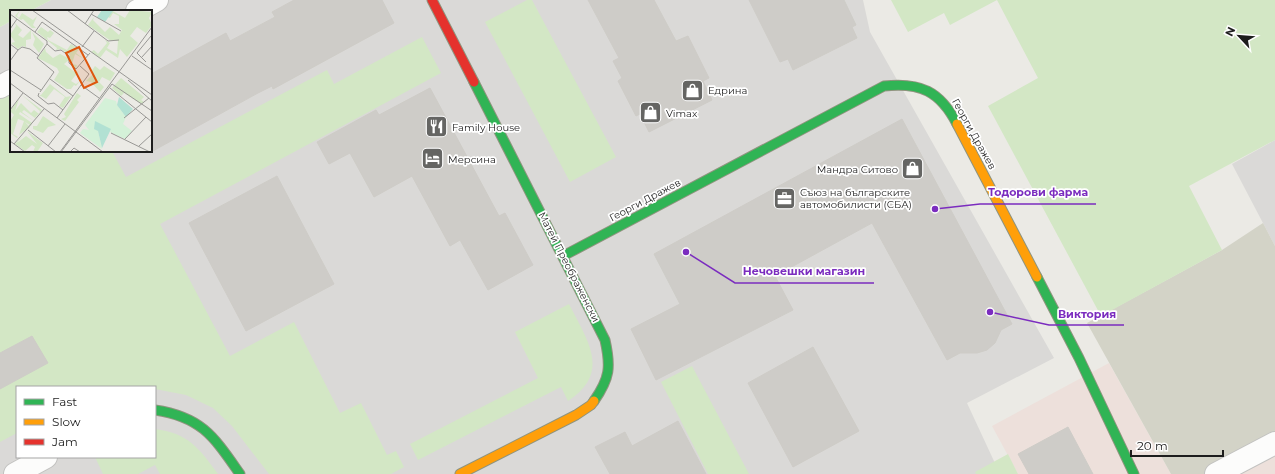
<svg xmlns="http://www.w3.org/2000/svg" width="1275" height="474" viewBox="0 0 1275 474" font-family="Montserrat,sans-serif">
<rect width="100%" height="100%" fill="#ebeae5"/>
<path fill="#dad9d7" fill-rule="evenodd" d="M51,0h812l7,32 184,326 -87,45 33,71h-1000v-447l11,-6v130h140v-140h-121zM17,387h138v70h-138z
M1275,140v106l-43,-82z"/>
<path fill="#ede0db" d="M1109,363l62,111h-153l-26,-48z
M1275,443v31h-59z"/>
<path fill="#d3d3c7" d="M1263,223l12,23v197l-59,31h-45l-84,-151 135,-73z"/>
<path fill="#d3e7c5" d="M0,0h51l-21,11h-19v10l-11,6z
M527,0h5l84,157 -46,25 -85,-160z
M891,0h384v140l-86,46 33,64 -121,66 -113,-210 50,-28 -41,-78 -47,25 -6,-12 -36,19z
M422,37l19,36 -281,151 70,132 64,-34 46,91 21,-10 26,52 9,-4 8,16 -13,7h-122l-37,-48 -19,-18 -27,-13 -31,-6v-2h-138v46l-17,9v-344l11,-6v59h101l14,26 201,-107 7,14z
M569,304c18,36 43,68 -1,97l-7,-14 -143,73 -8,-16 128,-66 -23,-46z
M692,366l57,108h-41l-47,-92z
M155,429c33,4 44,19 63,45h-58l-5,-9 -17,9h-35l-8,-17h60z
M1008,454l10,20h-42l-1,-2z"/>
<path fill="#ceccc8" stroke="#ceccc7" d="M294,0h88l12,23 -121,66 -1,-3 -14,7 -107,59v-78l75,-41 4,8 45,-24 -3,-5z
M588,0h66l22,41 12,-5 21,42 -6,3 9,19 -63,32 -9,-18 -4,2 -18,-35 4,-3 -9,-17 6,-3z
M749,0h95l12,25 -4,2 5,11 -64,32 -5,-11 -8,3z
M430,88l69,128 6,-3 28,52 -45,25 -28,-50 -10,6 -38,-70 -38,21 -24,-44 -21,11 -12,-22 59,-32 3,5z
M902,119l110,205 -11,6 -6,13 -8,7 -10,3h-17l-13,7 -75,-137 -97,53 18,34 -137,70 -25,-51 49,-25 -26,-50z
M277,176l57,108 -88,47 -57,-108z
M32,336l16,27 -48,26v-36z
M813,347l46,84 -66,36 -45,-84z
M678,421l28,53h-96l-15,-27 30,-15 7,14z
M1068,427l25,47h-64l-11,-20z"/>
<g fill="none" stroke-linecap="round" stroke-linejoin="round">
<defs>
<path id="street" d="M137,11l20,-11
M0,87l11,-6
M15,474l31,-17
M1216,474l59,-31"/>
<path id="fast" d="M474,82l131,258c6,27 5,38 -11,61
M563,256l321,-170c36,-4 56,5 73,38
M1037,277l42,81 55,116
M155,410c47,7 59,27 85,64"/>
<path id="slow" d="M957,124l80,153
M460,474l116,-59 15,-10 3,-4"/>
<path id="jam" d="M432,0l42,82"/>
</defs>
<use href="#street" stroke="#c2c2c0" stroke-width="24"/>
<use href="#fast" stroke="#8f947e" stroke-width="11"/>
<use href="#slow" stroke="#8f947e" stroke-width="11"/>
<use href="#jam" stroke="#8f947e" stroke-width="11"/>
<use href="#street" stroke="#fcfcfb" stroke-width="22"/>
<use href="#fast" stroke="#30b455" stroke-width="9"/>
<use href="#slow" stroke="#ff9f0a" stroke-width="9"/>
<use href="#jam" stroke="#e5322d" stroke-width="9"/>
</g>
<defs>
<symbol id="shop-square" viewBox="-11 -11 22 22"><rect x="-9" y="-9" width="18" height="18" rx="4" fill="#656563" stroke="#fff"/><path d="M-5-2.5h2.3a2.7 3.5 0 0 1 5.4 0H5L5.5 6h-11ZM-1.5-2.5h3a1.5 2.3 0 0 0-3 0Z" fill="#fff"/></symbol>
<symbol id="restaurant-square" viewBox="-11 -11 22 22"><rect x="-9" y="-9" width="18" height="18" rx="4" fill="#656563" stroke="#fff"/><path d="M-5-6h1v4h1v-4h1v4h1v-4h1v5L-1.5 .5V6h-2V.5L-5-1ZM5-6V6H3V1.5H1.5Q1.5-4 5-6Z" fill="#fff"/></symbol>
<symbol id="hotel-square" viewBox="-11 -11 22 22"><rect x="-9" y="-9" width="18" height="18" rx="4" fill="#656563" stroke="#fff"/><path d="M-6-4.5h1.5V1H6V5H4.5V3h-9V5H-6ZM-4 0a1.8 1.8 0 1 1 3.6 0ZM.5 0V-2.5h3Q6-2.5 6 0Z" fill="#fff"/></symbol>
<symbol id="office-square" viewBox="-11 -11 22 22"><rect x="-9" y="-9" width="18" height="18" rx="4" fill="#656563" stroke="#fff"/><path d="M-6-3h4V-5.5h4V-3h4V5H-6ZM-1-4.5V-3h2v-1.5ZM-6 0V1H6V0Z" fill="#fff"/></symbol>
</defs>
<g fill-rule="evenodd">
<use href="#shop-square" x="680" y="78" width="25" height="25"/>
<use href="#shop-square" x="638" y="100" width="25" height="25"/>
<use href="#restaurant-square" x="424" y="114" width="25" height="25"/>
<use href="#hotel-square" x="420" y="146" width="25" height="25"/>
<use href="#shop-square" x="900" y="156" width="25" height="25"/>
<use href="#office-square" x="772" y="186" width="25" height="25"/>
</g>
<g text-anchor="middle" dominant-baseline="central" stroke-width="3.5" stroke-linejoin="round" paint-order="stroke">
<g font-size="10" fill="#1d1d1d" stroke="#fff" text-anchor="start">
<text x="708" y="90">Едрина</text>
<text x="666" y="113">Vimax</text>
<text x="452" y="127">Family House</text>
<text x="448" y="159">Мерсина</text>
<text x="898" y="169" text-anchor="end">Мандра Ситово</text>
<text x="800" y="192">Съюз на българските<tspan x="800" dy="12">автомобилисти (СБА)</tspan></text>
</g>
<g font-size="10" fill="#1d1d1d" stroke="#fff">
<text transform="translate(974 134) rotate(61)">Георги Дражев</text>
<text transform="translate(645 200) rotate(-28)">Георги Дражев</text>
<text transform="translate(569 267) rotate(63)">Матей Преображенски</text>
</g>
</g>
<g transform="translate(10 10)">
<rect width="142" height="142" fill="#ebeae5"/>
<path d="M10,0l-3,6 2,2 3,-5 11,7 4,-4 -4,9 3,3h-4l-9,-9 -2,1 -6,-4zM101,0l14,8 5,-8 22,2 -3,6 3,7 -6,8 -9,-6 -7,9 8,7 -11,14 -7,-8 -2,9 -12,-8 -6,8 -9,-6 3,-2 4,4 9,-11 -2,-3 5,3 -3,5 10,6 1,-13h-7l-23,-16 6,-8 -1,3 12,12 5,-5 9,8 3,-5 -8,-6h5v-8l-6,-3 -3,5 -2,-1zM5,13l7,7 -4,5 5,3 8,-8v9l-5,1v7l-4,-1 -4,3 -7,-6 4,-1 -5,-7 6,-9zM31,17l7,5 2,-2 4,3 -4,5 -3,-1 1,3 19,10 4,-6 8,5 -3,4 8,6 -9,-5 -3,10 5,1 -1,3 -6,-5v-8l-9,-6 -5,1 1,-2 -20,-16zM22,22l12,12 -5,9 -6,-8 2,-6zM35,38l1,4 7,6 7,-4 10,5 -6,5 12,9 3,-2 -8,10 5,3 4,-3 -4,5 -2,-1 -3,4h-4l-13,-9 5,-8 -2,-4 -19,-10zM85,56l5,4 4,-4 11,7 -5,8 -8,-4 -3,5 5,5 -4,5 -9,-10 -5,-1 7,-7 -2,-2zM111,68l23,19 -3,3 3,2 -3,2 -17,-11 -3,3 -9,-8zM40,74l16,13 5,-1 -8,12 -4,-2 6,-9 -11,-8 -8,10 -7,-4h2zM67,83l4,3 -4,4 2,2 -14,19 -4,-2 5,-2 -2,-3zM12,85l20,15 -7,8 -11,-8 -2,2 12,9 -14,-9 -1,2 13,9 -1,3 -6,-4 5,5 -11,8 5,-14 -6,-2 -5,15 5,3 -1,1 -7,-5v-12l4,-6 -4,-4 9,-12 -4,12 6,-8 10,10 3,-3 5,4 1,-3zM33,106l13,9 -8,2 -5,6 -10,-4v-3h4zM17,121l16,12 -6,9h-4l2,-5 -3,-2 -7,6 -10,-7 9,-10 -7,9 9,-7 11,8z" fill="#d3e7c5"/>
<path d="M95,88l11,3 1,4 9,12 -3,7 9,7 -7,8 -15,-7 1,-3 -13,2 4,18 -22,-16 3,-4 6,1 -4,-5z" fill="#d4f1d8"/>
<path d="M92,0l11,1 -8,11 -8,-5zM109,87l14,12 -7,8 -9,-12zM85,111l16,8 -9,19 -4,-17 -4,-2z" fill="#b2e1d3"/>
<path fill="none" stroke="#999895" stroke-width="1" d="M22,0l120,85M57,0l41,31 11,-1M0,4l37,27v3l8,7 6,-1 8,6v7l7,6 14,-16M81,4l30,17M32,12l46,33M75,14l9,-14M0,19l7,-10M25,22l7,-10M0,34l8,6 4,-3 8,2 9,7M72,37l12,-16M122,46l20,14M131,48l11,-12M0,51l8,-11M136,52l-9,-9 14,-17M0,60l31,20M40,69l23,17M118,70l24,21M0,73l93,69M71,75l18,13M100,78l42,34M30,82l14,-20 -17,-14 10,-14M29,83l-1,3 10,8 6,-1 9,7M0,100l13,-17M47,108l32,-44 -9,-8M114,108l25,-20M18,120l28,22M101,123l39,19M115,129l21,-22M0,131l15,11M4,134l30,-35M38,136l17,-22M129,136l13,-12M50,142l92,-125M51,142l51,-68 40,27M60,142l4,-4 6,4"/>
<path fill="#de560d" fill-opacity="0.15" stroke="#de560d" stroke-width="2" d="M69,37l18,35 -13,6 -18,-35z"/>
<rect width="142" height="142" fill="none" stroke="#1d1d1d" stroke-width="2"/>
</g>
<path fill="none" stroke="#7b2cbf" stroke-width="1.5" d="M935 209L980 204H1096M686 252L735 283H874M990 312L1049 325H1124"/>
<g fill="#7b2cbf" stroke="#fff" stroke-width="1.5">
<circle cx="935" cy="209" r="4"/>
<circle cx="686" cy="252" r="4"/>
<circle cx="990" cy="312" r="4"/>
</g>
<g font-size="11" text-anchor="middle" font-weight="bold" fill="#7b2cbf" stroke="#fff" stroke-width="3.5" stroke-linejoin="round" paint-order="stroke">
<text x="1038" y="196">Тодорови фарма</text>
<text x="804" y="275">Нечовешки магазин</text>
<text x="1087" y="318">Виктория</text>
</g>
<rect x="16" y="386" width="140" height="72" fill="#ffffff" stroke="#a5a5a5"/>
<rect x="24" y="399" width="20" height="6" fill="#30b455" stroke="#a5a5a5"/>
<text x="52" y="406" font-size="12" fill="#1d1d1d">Fast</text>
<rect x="24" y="419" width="20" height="6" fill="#ff9f0a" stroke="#a5a5a5"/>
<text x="52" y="426" font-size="12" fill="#1d1d1d">Slow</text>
<rect x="24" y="439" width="20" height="6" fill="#e5322d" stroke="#a5a5a5"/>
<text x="52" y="446" font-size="12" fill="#1d1d1d">Jam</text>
<g transform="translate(1239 36) rotate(296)" stroke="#ffffff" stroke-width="3" paint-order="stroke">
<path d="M0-3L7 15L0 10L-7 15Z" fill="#1d1d1d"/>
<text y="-6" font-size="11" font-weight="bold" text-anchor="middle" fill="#1d1d1d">N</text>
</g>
<path d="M1131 450v6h92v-6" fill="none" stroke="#1d1d1d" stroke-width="2"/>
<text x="1137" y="450" font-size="12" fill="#1d1d1d" stroke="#ffffff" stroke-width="3" paint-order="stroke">20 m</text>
</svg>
